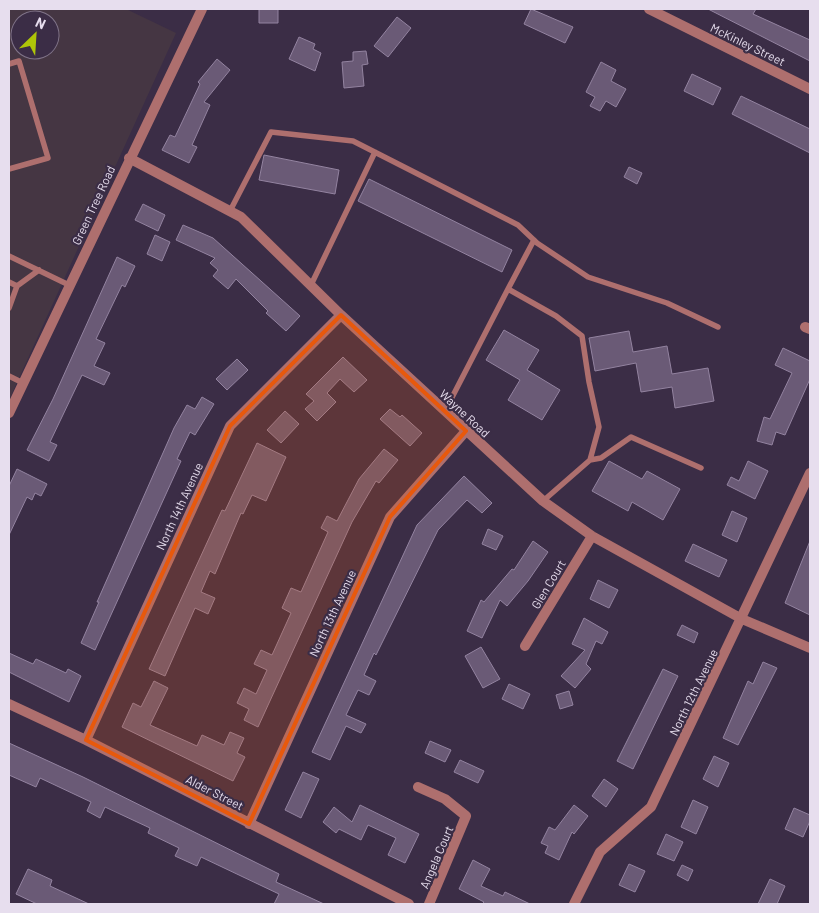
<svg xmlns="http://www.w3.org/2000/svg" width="819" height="913" viewBox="0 0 819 913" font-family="Barlow,sans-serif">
<rect width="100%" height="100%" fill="#3b2d46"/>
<path fill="#453643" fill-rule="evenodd" d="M9,9h117l50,24 -167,367zM20,20h30v30h-30z"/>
<path fill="#6a5a76" stroke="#9383a0" d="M259,9h19v14h-19z
M531,9l42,18 -8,16 -41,-19z
M708,9h48l-3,5 57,26v21z
M397,17l14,11 -23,29 -14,-11z
M299,37l16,7 -2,5 8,4 -6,18 -26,-12z
M366,51l2,13 -6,1 2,21 -20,2 -2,-26 11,-1v-9z
M217,59l13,11 -26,32 6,3 -18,40 5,2 -8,16 -27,-13 8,-15 5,2 25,-53 -2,-2z
M601,62l15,8 -5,11 15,8 -10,18 -10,-6 -6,10 -10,-5 5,-9 -9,-5z
M692,74l29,14 -8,17 -29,-14z
M741,96l69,33v24l-78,-39z
M264,155l75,15 -4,24 -76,-14z
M629,167l13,6 -5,11 -13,-7z
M369,179l143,71 -10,22 -144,-71z
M143,204l22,11 -7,16 -23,-11z
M183,225l30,13 87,78 -14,15 -20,-18 2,-2 -32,-32 -8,10 -15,-13 5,-6 -8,-7 5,-5 -39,-18z
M155,235l15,7 -8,19 -15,-7z
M117,257l18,9 -10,21 -3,-2 -26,54 9,4 -11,23 16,7 -6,12 -22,-10 -32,67 7,3 -8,16 -22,-11 26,-51z
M504,330l35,20 -12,20 33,20 -18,30 -34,-20 12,-20 -34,-20z
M629,331l4,21 34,-6 5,28 36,-6 6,33 -39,7 -3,-21 -31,5 -5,-29 -41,8 -6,-33z
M783,348l27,13v18l-25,56 -9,-3 -4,13 -15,-4 7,-24 6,2 22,-46 -17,-8z
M343,357l24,23 -13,12 -14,-13 -13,14 9,9 -19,19 -12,-12 9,-8 -8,-7z
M237,359l11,11 -21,20 -11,-11z
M202,397l12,7 -19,31 -5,-3 -13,27 4,2 -86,189 -14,-7 18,-41h-2l77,-174 13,-23 8,4z
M390,409l10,8 2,-2 20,18 -12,13 -30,-27z
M285,411l14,13 -18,19 -14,-13z
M257,443l29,14 -20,44 -14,-6 -9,19 -2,-1 -26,61 -5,-3 -9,21 14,6 -7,16 -13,-6 -30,68 -16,-7 73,-159 3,1z
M384,449l14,11 -19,23 -3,-2 -24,41 -94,205 -14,-7 5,-11 -12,-6 7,-15 12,6 11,-24 -13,-6 7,-14 11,5 19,-42 -9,-5 9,-20 10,4 27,-60 -7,-4 6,-12 10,5 22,-42z
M609,461l33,18 5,-8 33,18 -17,31 -31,-18 -4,9 -36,-20z
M748,461l20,10 -13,28 -28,-14 4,-8 8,4z
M17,469l30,15 -6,12 -6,-3 -3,7 -5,-3 -18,38v-49z
M464,476l28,27 -10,10 -15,-13 -29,30 -62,125 -2,-2 -10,22 12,6 -7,14 -11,-5 -12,25 20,9 -5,9 -15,-7 -16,34 -18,-8 105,-227z
M732,511l15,7 -10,24 -15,-7z
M488,529l15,7 -7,14 -14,-6z
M533,541l15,11 -20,29 -21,25 -7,-6 -18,38 -15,-7 14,-31 3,2 28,-33 2,1z
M810,541v74l-25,-12z
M693,544l34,16 -8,17 -34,-16z
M598,580l20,10 -9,18 -19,-9z
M584,618l24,14 -6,12 -6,-3 -10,23 5,5 -16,19 -14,-12 24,-26 -13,-6z
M682,625l16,8 -4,10 -17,-8z
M481,647l19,32 -17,9 -18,-32z
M9,653l24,11 3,-5 30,14 2,-4 13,7 -12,26 -60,-30z
M763,662l14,6 -39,77 -15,-7 25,-57 5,3z
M663,669l15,7 -45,93 -16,-8z
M154,681l14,7 -18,37 47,21 5,-11 22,10 6,-13 14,6 -7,15 8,4 -12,24 -111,-54 11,-24 8,4z
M509,684l21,10 -7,15 -21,-10z
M569,691l4,14 -13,4 -4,-14z
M430,741l21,9 -6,12 -20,-9z
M9,743l74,34 196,97 -3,8 48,22h-50l5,-10 -78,-37 -4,9 -22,-10 4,-8 -31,-15 2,-5 -45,-21 -5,11 -13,-7 4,-9 -51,-24 -4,9 -27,-12z
M714,756l15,7 -11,24 -15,-8z
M460,760l24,11 -6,12 -24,-11z
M303,772l16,7 -18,39 -16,-8z
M604,779l14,10 -12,18 -14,-11z
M693,800l15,7 -12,27 -15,-7z
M360,805l59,29 -14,29 -17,-8 8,-17 -28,-13 -7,15 -22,-11 -3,4 -13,-11 11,-15 18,15z
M574,805l14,11 -14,18 -2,-2 -13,28 -14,-7 3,-7 -7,-3 8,-16 6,3z
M794,808l16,7v6l-7,16 -18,-8z
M666,834l17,8 -9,19 -17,-7z
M473,860l17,9 -9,17 22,10 2,-4 25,12h-48l2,-2 -25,-13z
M629,864l16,7 -10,21 -16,-7z
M682,865l11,5 -5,11 -11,-6z
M28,869l24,11 -2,6 39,18h-52l-21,-10z
M770,879l15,7 -8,18h-19z"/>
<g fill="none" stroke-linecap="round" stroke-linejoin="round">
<path stroke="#ae6f6e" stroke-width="5.5" d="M9,64l10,-3 29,97 -39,11
M230,211l41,-79 82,9 165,84 19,18 51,34 79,26 51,24
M534,240l-26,49 48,27 26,20 7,46 10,45 -9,33 11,-2 30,-21 70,31
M9,256l60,29
M9,282l8,4
M311,285l64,-133
M9,308l8,-22 22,-16
M9,376l14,7
M445,411l63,-122
M543,501l47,-41"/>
<path stroke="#ae6f6e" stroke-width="10" d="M649,9l161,80
M129,158l112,59 100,98 202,186 49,35 150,83 68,29
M805,327l5,2
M9,413l193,-404
M525,646l67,-110
M9,704l77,36 323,164
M86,740l144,-314 111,-111
M418,787l27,12 21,17 -37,88
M249,824l141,-307 76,-86
M574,904l26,-52 51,-45 159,-334"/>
</g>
<path fill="#e8590c" fill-opacity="0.2" stroke="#e8590c" stroke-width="4" stroke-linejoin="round" d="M341,315l125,116 -76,86 -141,307 -163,-84 144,-314z"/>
<g text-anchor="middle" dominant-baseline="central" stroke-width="4.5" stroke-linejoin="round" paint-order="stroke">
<g font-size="12" fill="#e7deee" stroke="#3b2d46">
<text transform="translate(748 44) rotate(26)">McKinley Street</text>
<text transform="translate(93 205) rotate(-65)">Green Tree Road</text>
<text transform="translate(465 413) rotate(43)">Wayne Road</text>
<text transform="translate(179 506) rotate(-65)">North 14th Avenue</text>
<text transform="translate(548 584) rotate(-59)">Glen Court</text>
<text transform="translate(332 613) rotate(-65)">North 13th Avenue</text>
<text transform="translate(693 692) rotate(-64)">North 12th Avenue</text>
<text transform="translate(215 792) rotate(27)">Alder Street</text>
<text transform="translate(436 857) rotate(-67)">Angela Court</text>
</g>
</g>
<rect width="819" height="913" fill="none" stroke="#e7deee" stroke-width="20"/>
<g transform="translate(35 35) rotate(25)"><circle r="24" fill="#3b2d46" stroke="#807489"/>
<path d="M0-4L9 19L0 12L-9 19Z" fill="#afc508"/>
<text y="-8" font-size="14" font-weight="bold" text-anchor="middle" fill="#e7deee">N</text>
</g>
</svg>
